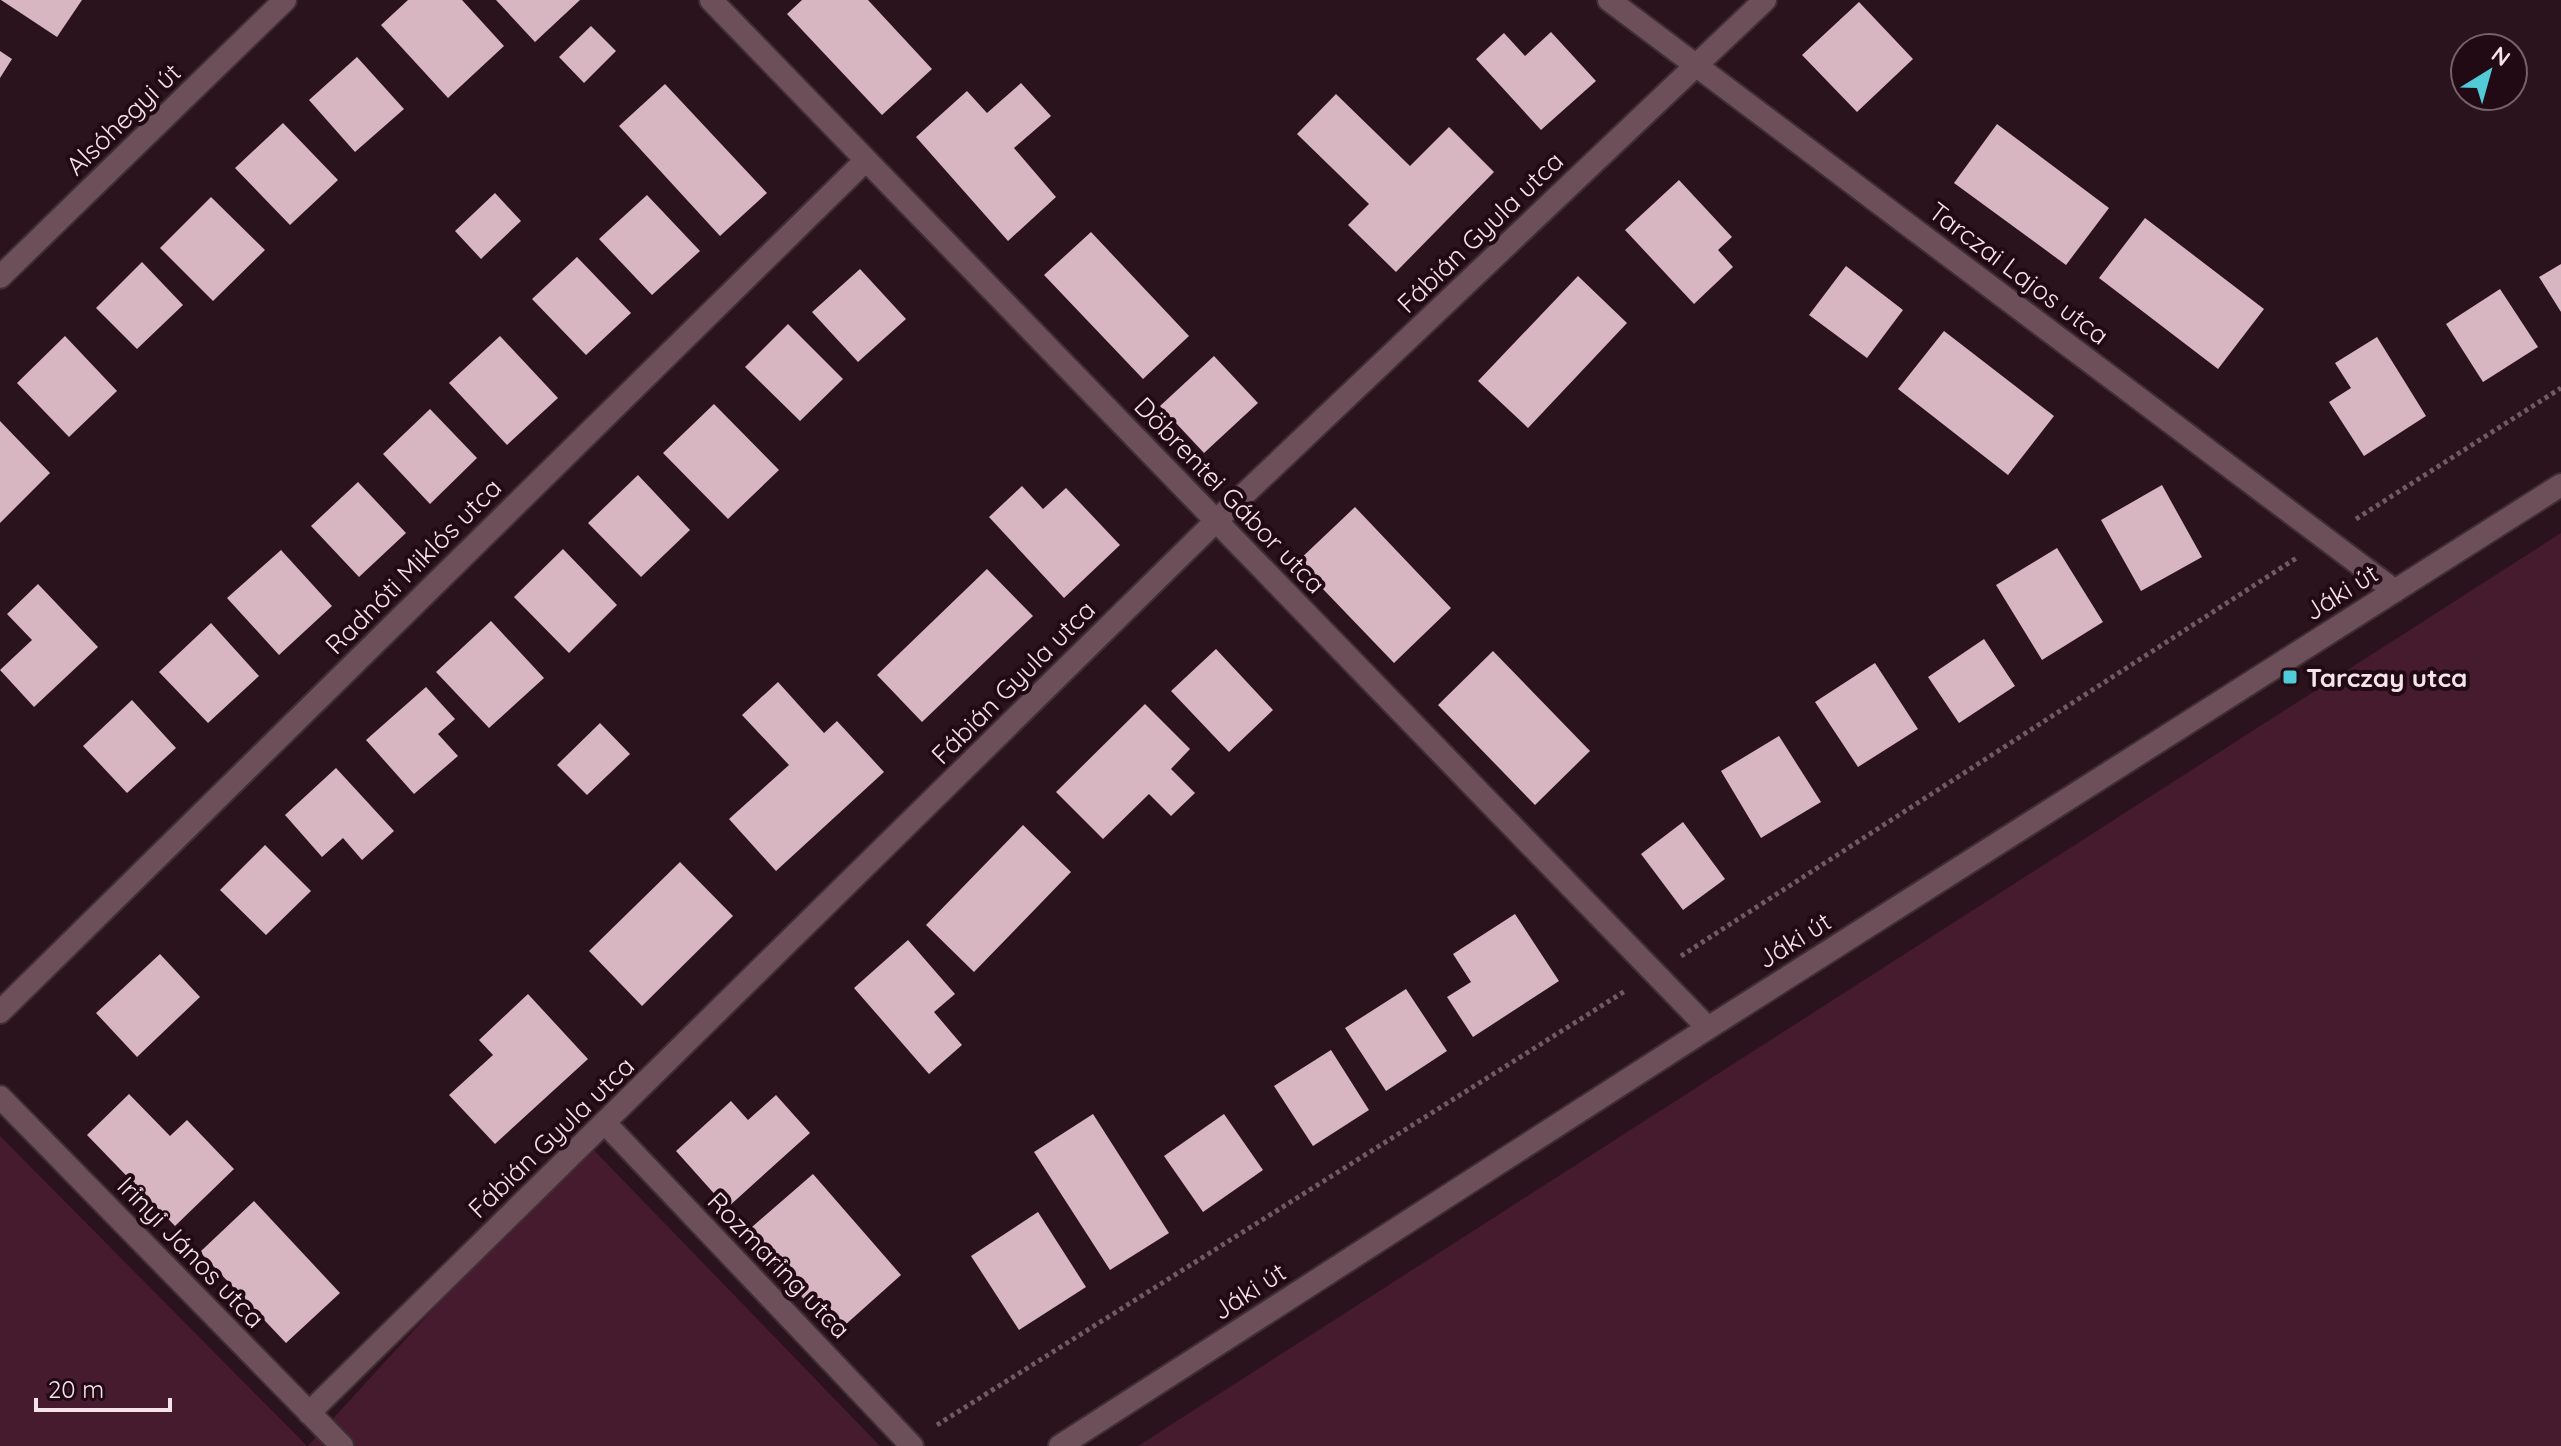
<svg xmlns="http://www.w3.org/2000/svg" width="2561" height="1446" viewBox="0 0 2561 1446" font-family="Quicksand,sans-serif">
<rect width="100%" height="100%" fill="#2b131d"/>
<path fill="#461b2e" d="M2561,533v913h-1423z
M0,1136l307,310h-307z
M586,1142l294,304h-572z"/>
<path fill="#d7b5c1" d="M1,0h81l-25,37z
M408,0h54l42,46 -56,52 -67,-73z
M496,0h84l-45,42z
M802,0h66l64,69 -50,46 -95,-101z
M1859,2l54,57 -56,53 -55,-57z
M591,26l25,25 -32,32 -25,-26z
M1551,32l45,49 -55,49 -65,-71 28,-26 21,23z
M0,51l12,8 -12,19z
M357,57l47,52 -49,43 -46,-52z
M1021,83l30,33 -37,32 42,49 -48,44 -92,-104 51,-46 20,22z
M665,84l102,109 -47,43 -101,-110z
M1336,94l74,72 39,-39 45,45 -98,100 -48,-47 21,-21 -72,-70z
M283,123l55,57 -48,45 -55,-57z
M1997,124l112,84 -43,57 -112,-82z
M1679,180l53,57 -14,13 15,17 -39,37 -69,-74z
M495,193l26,28 -40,38 -26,-28z
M647,195l53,56 -48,44 -53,-56z
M211,197l54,53 -52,51 -53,-53z
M2145,218l119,91 -46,60 -119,-91z
M1091,232l98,104 -46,43 -99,-104z
M577,257l54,56 -45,42 -54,-56z
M142,262l41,43 -46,44 -41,-41z
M2561,264v48l-22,-35z
M1846,266l57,44 -36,48 -58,-43z
M860,269l46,50 -48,43 -46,-50z
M1578,276l49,47 -99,105 -50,-47z
M2500,289l38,58 -55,35 -37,-58z
M788,324l55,55 -43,42 -55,-54z
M1944,331l110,85 -46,59 -110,-86z
M65,336l52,55 -48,46 -52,-54z
M500,336l58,62 -51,47 -58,-62z
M2377,337l49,79 -62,40 -35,-54 22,-14 -16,-25z
M1214,356l44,47 -54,50 -44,-47z
M714,404l65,66 -51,49 -65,-66z
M430,409l47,49 -47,46 -47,-50z
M0,421l50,52 -50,50z
M638,475l52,55 -49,47 -53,-54z
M358,482l48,51 -47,44 -48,-51z
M2162,485l40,72 -61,34 -40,-71z
M1022,486l21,23 23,-21 54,57 -56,53 -75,-81z
M1355,507l96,101 -57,55 -97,-101z
M2057,548l46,74 -61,38 -46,-75z
M563,549l54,56 -48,48 -55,-56z
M281,550l51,56 -53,49 -52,-57z
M987,569l46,47 -111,106 -45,-47z
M38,584l60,63 -64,60 -34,-37 32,-30 -25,-26z
M491,621l53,57 -55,50 -53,-56z
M211,623l48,53 -51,47 -49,-51z
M1984,639l31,47 -56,37 -31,-46z
M1216,649l57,61 -44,42 -58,-61z
M1493,651l97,100 -55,54 -97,-100z
M1875,663l43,66 -60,38 -43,-65z
M778,682l46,51 13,-12 47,51 -108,99 -47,-52 60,-54 -47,-50z
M426,687l29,32 -17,15 20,22 -44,38 -48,-54z
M132,700l44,48 -49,45 -44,-47z
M1145,704l45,45 -19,20 24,24 -24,23 -22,-22 -46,45 -47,-47z
M600,723l30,31 -43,41 -30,-30z
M1779,736l42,66 -60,36 -40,-67z
M336,768l58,63 -32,29 -19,-22 -21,19 -37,-42z
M1683,822l42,57 -42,31 -42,-56z
M1023,825l48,47 -97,100 -48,-47z
M265,845l46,46 -45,44 -46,-45z
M680,862l53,54 -91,90 -53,-55z
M1515,914l44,67 -86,56 -26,-40 24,-15 -18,-28z
M908,940l47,54 -21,18 28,33 -33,29 -75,-86z
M160,954l40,43 -63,60 -41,-44z
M1406,989l41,62 -61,40 -41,-63z
M528,994l60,65 -93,85 -46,-49 44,-40 -14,-15z
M1331,1050l38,60 -56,36 -39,-60z
M129,1094l41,42 17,-16 47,49 -59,57 -88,-91z
M776,1095l34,38 -83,75 -51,-57 55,-50 17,19z
M1093,1114l76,119 -59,37 -76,-118z
M1224,1114l39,56 -60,42 -39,-56z
M813,1174l88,101 -66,59 -90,-101z
M254,1201l86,92 -54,50 -86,-91z
M1038,1212l48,75 -67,43 -48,-74z"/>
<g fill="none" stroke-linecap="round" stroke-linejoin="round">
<defs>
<path id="minor" d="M711,0l997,1028
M1609,0l786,591
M0,277l285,-277
M0,1012l866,-852
M0,1097l342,349
M605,1123l307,323
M309,1413l907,-892 549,-521
M1060,1446l648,-418 853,-543"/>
</defs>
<use href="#minor" stroke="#3f2e34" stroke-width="26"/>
<path stroke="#715b63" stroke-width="5" stroke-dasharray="4 4" stroke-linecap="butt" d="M2356,519l205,-131
M1681,956l617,-399
M937,1425l688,-434"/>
<use href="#minor" stroke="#6c4f59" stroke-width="22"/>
</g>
<rect fill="#52cbd8" stroke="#210a14" stroke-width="3" x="2282" y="669" width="16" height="16" rx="4"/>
<g text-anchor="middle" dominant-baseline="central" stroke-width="8" stroke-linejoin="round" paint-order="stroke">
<g font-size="26" fill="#f4e3e8" stroke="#210a14">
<text transform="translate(123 119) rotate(-44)">Alsóhegyi út</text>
<text transform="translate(1480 232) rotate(-44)">Fábián Gyula utca</text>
<text transform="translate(2019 273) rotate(37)">Tarczai Lajos utca</text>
<text transform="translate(1230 495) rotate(46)">Döbrentei Gábor utca</text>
<text transform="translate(413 566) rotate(-45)">Radnóti Miklós utca</text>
<text transform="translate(2341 592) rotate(-32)">Jáki út</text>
<text transform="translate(1013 682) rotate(-45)">Fábián Gyula utca</text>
<text transform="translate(1794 940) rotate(-32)">Jáki út</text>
<text transform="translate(551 1137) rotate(-44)">Fábián Gyula utca</text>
<text transform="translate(191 1252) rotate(46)">Irinyi János utca</text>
<text transform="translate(779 1265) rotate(46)">Rozmaring utca</text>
<text transform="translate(1249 1291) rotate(-33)">Jáki út</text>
</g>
<g font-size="26" font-weight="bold" fill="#f4e3e8" stroke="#210a14" text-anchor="start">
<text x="2306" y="677">Tarczay utca</text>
</g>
</g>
<g transform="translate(2489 72) rotate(37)"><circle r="38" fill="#210a14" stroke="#756169" stroke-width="2"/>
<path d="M0-6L14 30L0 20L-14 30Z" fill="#52cbd8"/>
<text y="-12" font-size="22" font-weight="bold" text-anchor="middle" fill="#f4e3e8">N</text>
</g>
<path d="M36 1398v12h134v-12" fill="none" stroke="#f4e3e8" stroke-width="4"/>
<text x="48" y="1398" font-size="24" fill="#f4e3e8" stroke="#210a14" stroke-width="6" paint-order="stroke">20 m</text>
</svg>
